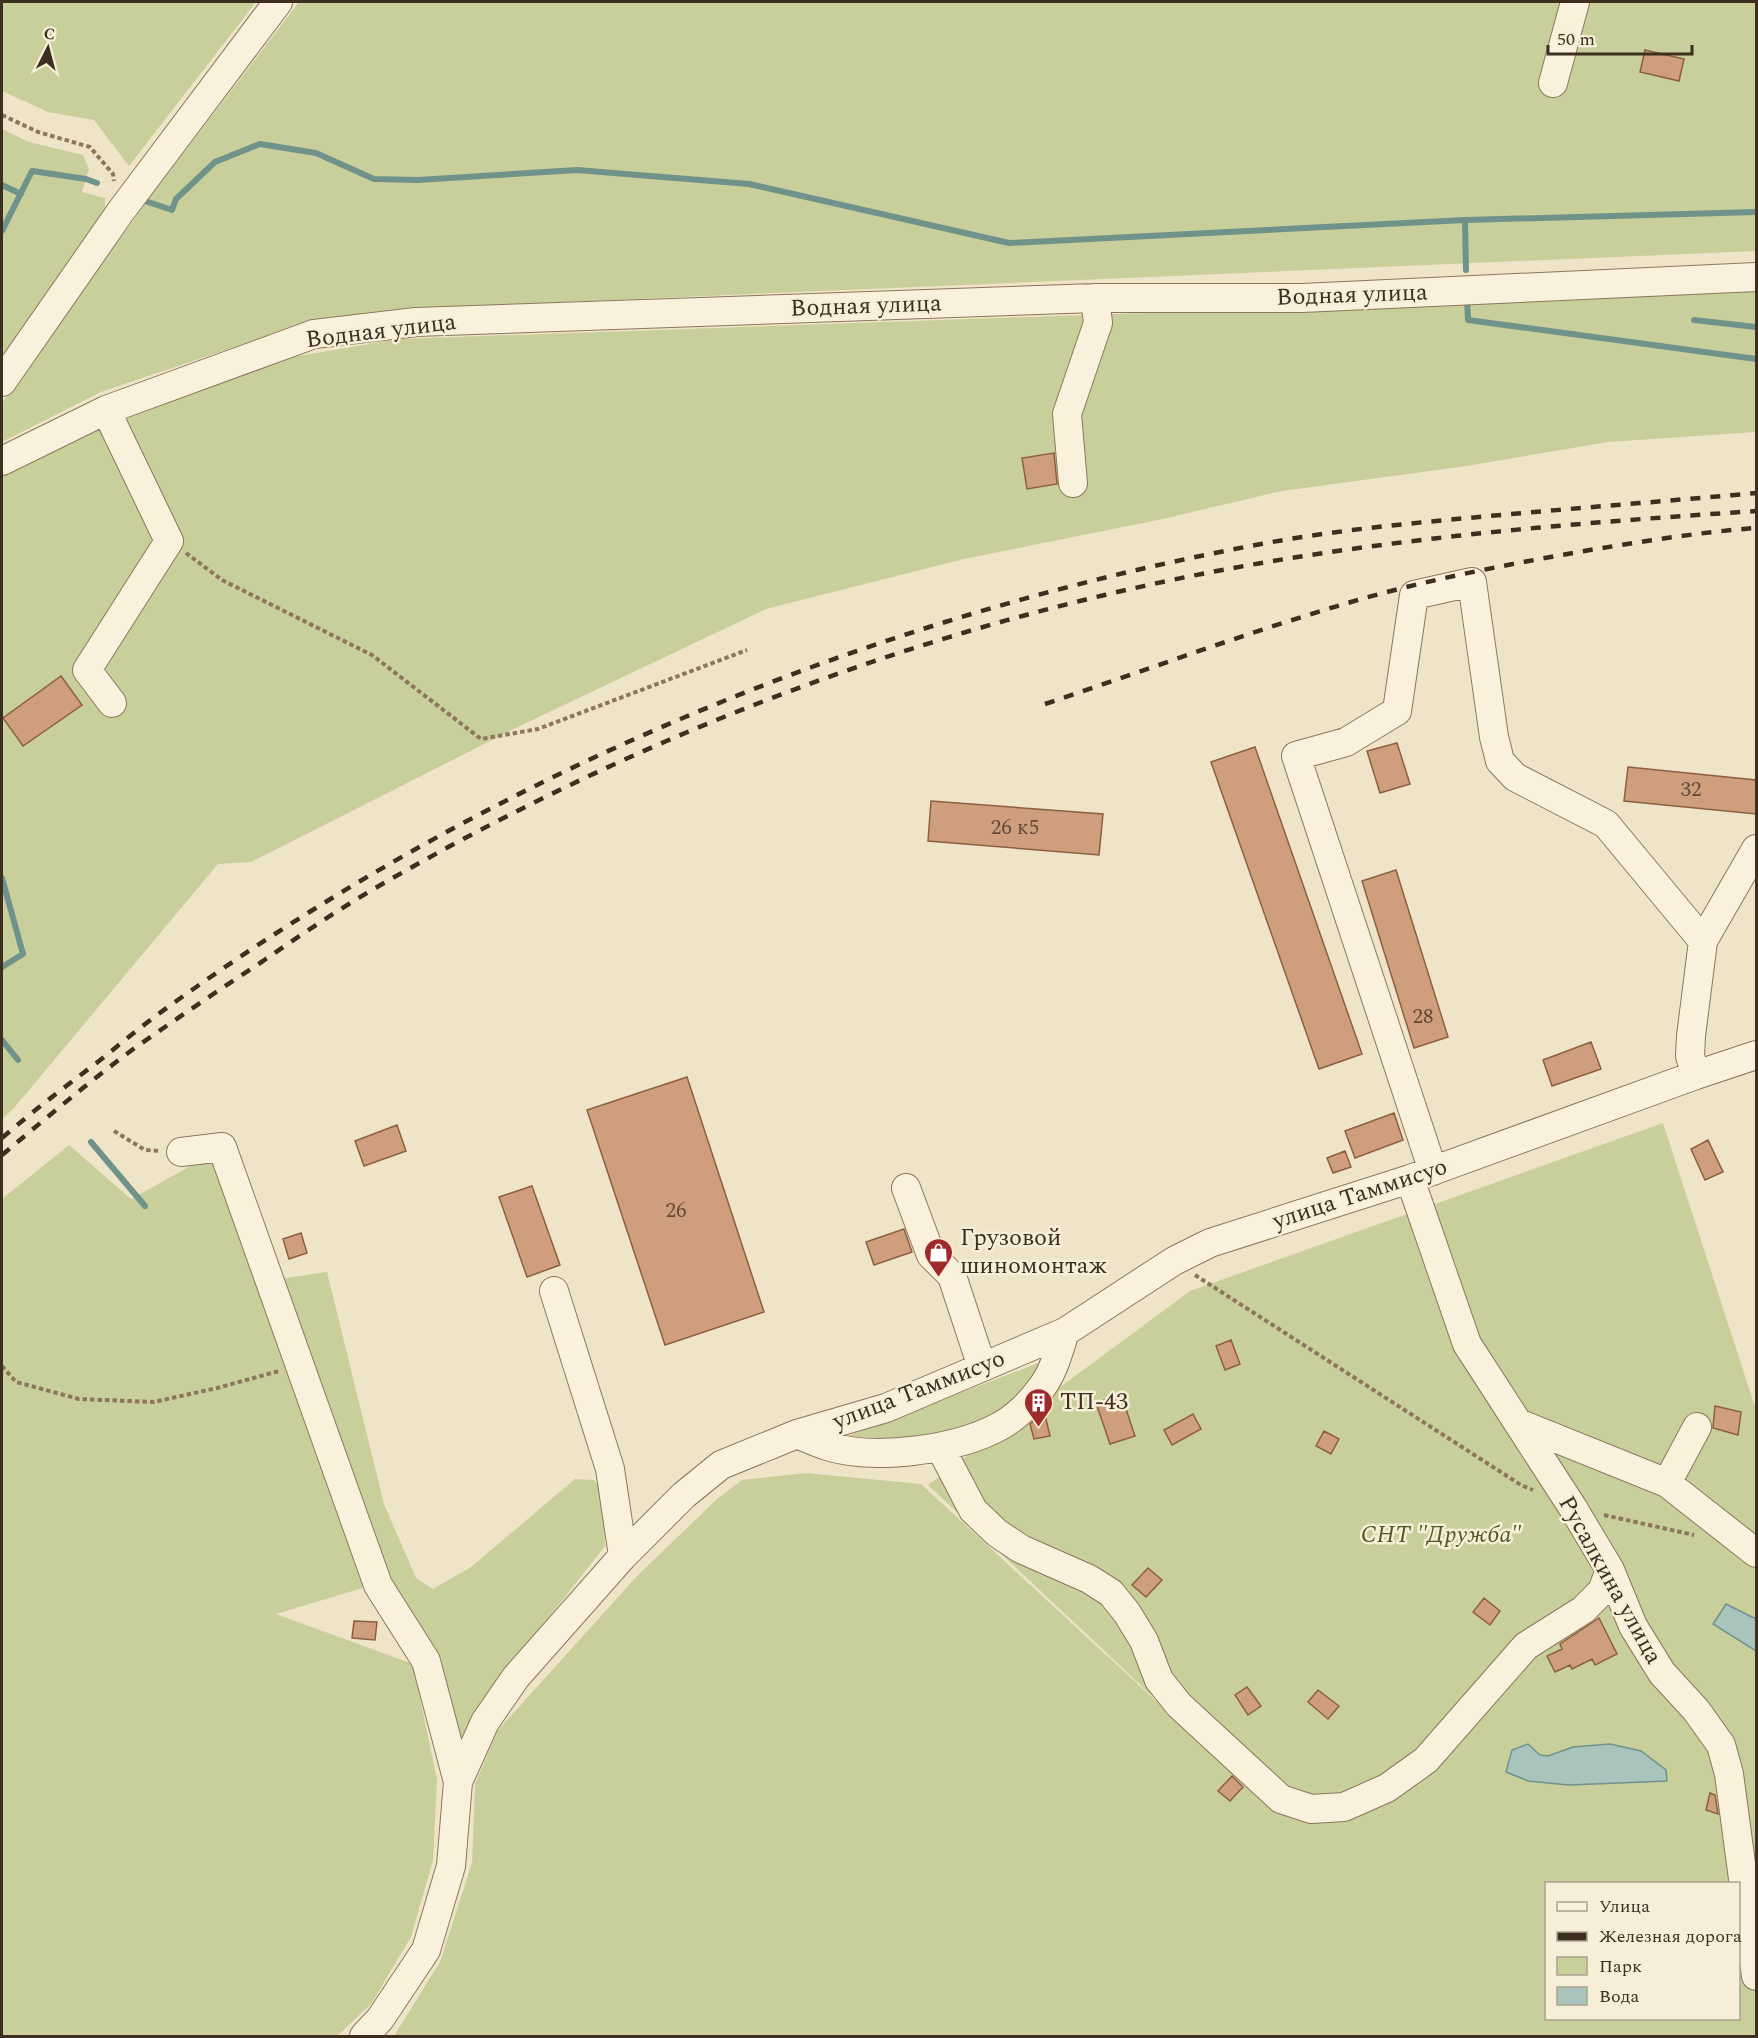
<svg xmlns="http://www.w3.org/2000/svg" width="1758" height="2038" viewBox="0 0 1758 2038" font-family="Spectral,serif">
<rect width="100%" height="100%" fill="#f0e4c8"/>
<path fill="#c9cf9b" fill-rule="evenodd" d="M2,2h254l-127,164 -35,-46 -46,-8 -46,-21z
M299,2h1457v249l-1353,58 -121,22 -181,61 -99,50v-39l154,-214z
M2,129l27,13 54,13 6,14 -7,23 23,6v14l-103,147z
M1756,288v144l-148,10 -141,24 -185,25 -124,29 -194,39 -198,50 -242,115 -273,138 -33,2 -204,244 -12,11v-648l107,-54 183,-60 106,-18 887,-31z
M1663,1123l93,287v626h-1362l46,-74 32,-99 3,-79 23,-54 140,-155 79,-76 25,-19 64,-7 115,11 298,275 -291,-274 262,-194zM1546,1884h192v134h-192z
M69,1145l62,54 81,-45 154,433 -90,27 137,50 24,116 -4,80 -22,77 -40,67 -34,32h-335v-837z
M327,1272l57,232 32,74 17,11 38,-22 104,-88 19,1 8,11 3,55 -130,165 -16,31 -19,-87 -47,-58 -114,-318z
M1046,1360c-7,10 -14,25 -23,34 -43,42 -119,49 -175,42z"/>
<path fill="#a9c4bc" stroke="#6f938a" stroke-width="1.5" d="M1726,1604l30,15v32l-43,-27z
M1528,1744l12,11 8,1 25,-9 37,-3 31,7 25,19 1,11 -98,4 -41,-4 -22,-9 6,-22z"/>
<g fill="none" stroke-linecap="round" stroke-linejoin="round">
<path stroke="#6f938a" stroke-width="6" d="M2,185l19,9
M142,200l30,10 4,-11 39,-37 45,-18 56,9 58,26 44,1 159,-10 172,14 260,59 456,-23 291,-8
M1465,220l1,50
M2,231l30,-60 54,8 11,4
M1467,299l1,21 288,39
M1694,320l62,7
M2,878l21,76 -21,13
M2,1040l16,20
M91,1142l54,64"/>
</g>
<path fill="#cf9f7d" stroke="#8d5f41" stroke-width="1.5" d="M1645,50l39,9 -5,22 -39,-9z
M1054,453l3,31 -30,5 -5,-31z
M61,676l21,29 -59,41 -20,-28z
M1397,743l13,41 -30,9 -13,-42z
M1255,747l107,307 -43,15 -108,-307z
M1628,767l128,13v34l-132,-13z
M931,801l172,13 -4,41 -171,-14z
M1396,870l52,167 -34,11 -52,-167z
M1591,1042l10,27 -49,17 -9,-26z
M687,1077l77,235 -99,33 -78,-235z
M1394,1113l9,27 -48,18 -10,-27z
M397,1125l9,26 -42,15 -9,-25z
M1708,1140l15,32 -18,8 -14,-31z
M1345,1151l6,16 -18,6 -6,-15z
M532,1186l28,79 -33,12 -28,-80z
M904,1229l8,23 -38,13 -8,-23z
M301,1233l6,20 -18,6 -6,-20z
M1231,1340l9,24 -15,6 -9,-24z
M1121,1394l14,42 -25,8 -14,-41z
M1715,1406l26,6 -3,23 -25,-7z
M1193,1414l8,15 -29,16 -8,-15z
M1045,1415l5,21 -16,3 -4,-15 9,-7z
M1324,1431l15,8 -8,15 -15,-8z
M1148,1568l14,12 -16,17 -14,-12z
M1484,1598l16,13 -10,14 -17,-13z
M1599,1618l18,36 -22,11 -3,-6 -20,10 -2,-4 -15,7 -8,-16 15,-7 -2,-5z
M354,1621l23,1 -2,18 -23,-2z
M1247,1687l14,19 -13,9 -13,-20z
M1318,1690l21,16 -11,13 -20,-17z
M1232,1776l11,11 -13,14 -12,-10z
M1710,1793l5,2 3,19 -12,-4z"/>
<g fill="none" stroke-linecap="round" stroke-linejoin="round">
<defs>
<path id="minor" d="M1553,83l22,-81
M2,382l119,-171 157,-209
M106,410l63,131 -82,129 25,33
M2,461l104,-51 208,-76 102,-12 679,-24h207l454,-21
M1073,483l-6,-69 31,-91 -3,-25
M1696,1075l-6,-19 1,-20 12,-95 53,-92
M181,1152l41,-5 156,438 48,76 32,121
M1433,1171l-137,-415 50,-14 51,-31 17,-116 58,-13 22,155 6,24 15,16 91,47 97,117
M1410,1179l57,165 51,79 149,60 89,70
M906,1188l25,67 21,21 30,91
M554,1291l56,178 13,87
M1518,1423l55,85 37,62 23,56 29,47 34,37 25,35 8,29 27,202
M797,1434c10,4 20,9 30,12 48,15 131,4 175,-21 15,-9 30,-24 40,-38 12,-16 17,-37 23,-55
M940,1447l33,63 24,23 24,16 68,30 22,14 16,20 17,28 15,39 20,25 102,94 30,10 33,-2 43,-19 39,-28 100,-114 57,-36 19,-19 8,-21
M1667,1483l30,-56
M364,2036l16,-17 46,-69 25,-84 7,-84 27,-60 31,-45 107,-121 61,-61 37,-30 76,-31 89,-26 179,-76 109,-71 36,-18 200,-64 286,-104 60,-20"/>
</defs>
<use href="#minor" stroke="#8d765c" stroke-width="30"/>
<path stroke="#8d765c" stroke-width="4" stroke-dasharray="4.5 3" stroke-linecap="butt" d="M2,115l36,17 52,15 23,27 1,7
M186,553l36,27 150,75 109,84 57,-10 209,-79
M114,1131l31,19 15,1
M1195,1275l326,210 12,5
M2,1366l14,16 63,17 75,3 63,-14 62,-17
M1604,1515l90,20"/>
<use href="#minor" stroke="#faf1dc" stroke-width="28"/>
<path stroke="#3d2e20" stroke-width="4.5" stroke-dasharray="10 10" stroke-linecap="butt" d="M1045,704c102,-34 203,-72 306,-102 78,-23 159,-38 239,-52 55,-9 111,-18 166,-22
M2,1138c31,-27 64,-52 97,-77 25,-20 50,-41 76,-59 321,-230 698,-386 1086,-458 75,-14 152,-21 228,-28 89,-8 178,-15 267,-23
M2,1155c43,-36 88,-74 134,-108 42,-29 84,-58 127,-86 39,-27 79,-54 121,-78 243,-140 508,-244 783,-302 194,-41 392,-57 589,-70"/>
</g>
<defs>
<symbol id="shop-pin" viewBox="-11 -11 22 30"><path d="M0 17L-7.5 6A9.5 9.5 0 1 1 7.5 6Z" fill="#9e2a2b" stroke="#f7eed8"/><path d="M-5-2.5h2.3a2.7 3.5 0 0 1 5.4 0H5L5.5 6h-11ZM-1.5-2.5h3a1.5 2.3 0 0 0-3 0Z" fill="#fff"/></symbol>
<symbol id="building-pin" viewBox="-11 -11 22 30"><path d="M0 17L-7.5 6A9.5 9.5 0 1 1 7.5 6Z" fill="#9e2a2b" stroke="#f7eed8"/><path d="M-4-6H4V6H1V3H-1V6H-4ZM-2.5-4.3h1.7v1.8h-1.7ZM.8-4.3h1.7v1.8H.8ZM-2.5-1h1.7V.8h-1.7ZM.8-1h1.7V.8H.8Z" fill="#fff"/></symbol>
</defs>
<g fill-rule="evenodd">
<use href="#shop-pin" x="922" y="1236" width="33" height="45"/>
<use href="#building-pin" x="1022" y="1386" width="33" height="45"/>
</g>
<g text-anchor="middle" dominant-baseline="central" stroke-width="5" stroke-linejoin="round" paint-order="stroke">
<g font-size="21" fill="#624a37">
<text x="1691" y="790">32</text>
<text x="1015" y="828">26 к5</text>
<text x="1423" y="1017">28</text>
<text x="676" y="1211">26</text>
</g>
<g font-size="24" fill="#3d2e20" stroke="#f7eed8">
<text transform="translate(1352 295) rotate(-2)">Водная улица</text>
<text transform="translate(866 306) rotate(-2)">Водная улица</text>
<text transform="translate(381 331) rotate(-7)">Водная улица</text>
<text transform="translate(1360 1194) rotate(-18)">улица Таммисуо</text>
<text transform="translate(919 1390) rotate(-21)">улица Таммисуо</text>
<text transform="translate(1610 1580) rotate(61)">Русалкина улица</text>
</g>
<g font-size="24" fill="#3d2e20" stroke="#f7eed8" text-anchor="start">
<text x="960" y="1238">Грузовой<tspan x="960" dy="28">шиномонтаж</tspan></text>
<text x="1060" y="1402">ТП-43</text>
</g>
<g font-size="24" font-style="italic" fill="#4d5a26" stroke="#f7eed8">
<text x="1441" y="1535">СНТ "Дружба"</text>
</g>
</g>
<rect width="1758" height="2038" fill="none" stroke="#3d2e20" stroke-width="6"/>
<rect x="1545" y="1882" width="195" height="138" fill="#f7eed8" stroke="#ada18e" stroke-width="1.5"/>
<rect x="1557" y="1902" width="30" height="9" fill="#faf1dc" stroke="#ada18e" stroke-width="1.5"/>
<text x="1599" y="1912" font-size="18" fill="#3d2e20">Улица</text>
<rect x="1557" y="1932" width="30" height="9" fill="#3d2e20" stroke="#ada18e" stroke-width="1.5"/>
<text x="1599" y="1942" font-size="18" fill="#3d2e20">Железная дорога</text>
<rect x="1557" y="1957" width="30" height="18" fill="#c9cf9b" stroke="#ada18e" stroke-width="1.5"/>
<text x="1599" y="1972" font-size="18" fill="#3d2e20">Парк</text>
<rect x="1557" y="1987" width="30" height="18" fill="#a9c4bc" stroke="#ada18e" stroke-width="1.5"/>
<text x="1599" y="2002" font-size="18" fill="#3d2e20">Вода</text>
<g transform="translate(48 48) rotate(6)" stroke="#f7eed8" stroke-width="4.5" paint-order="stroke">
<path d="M0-4.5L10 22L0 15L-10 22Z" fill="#3d2e20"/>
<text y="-9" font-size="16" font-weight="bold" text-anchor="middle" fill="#3d2e20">С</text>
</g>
<path d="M1548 45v9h144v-9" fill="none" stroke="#3d2e20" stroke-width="3"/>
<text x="1557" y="45" font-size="18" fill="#3d2e20" stroke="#f7eed8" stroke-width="4.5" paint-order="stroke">50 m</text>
</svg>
